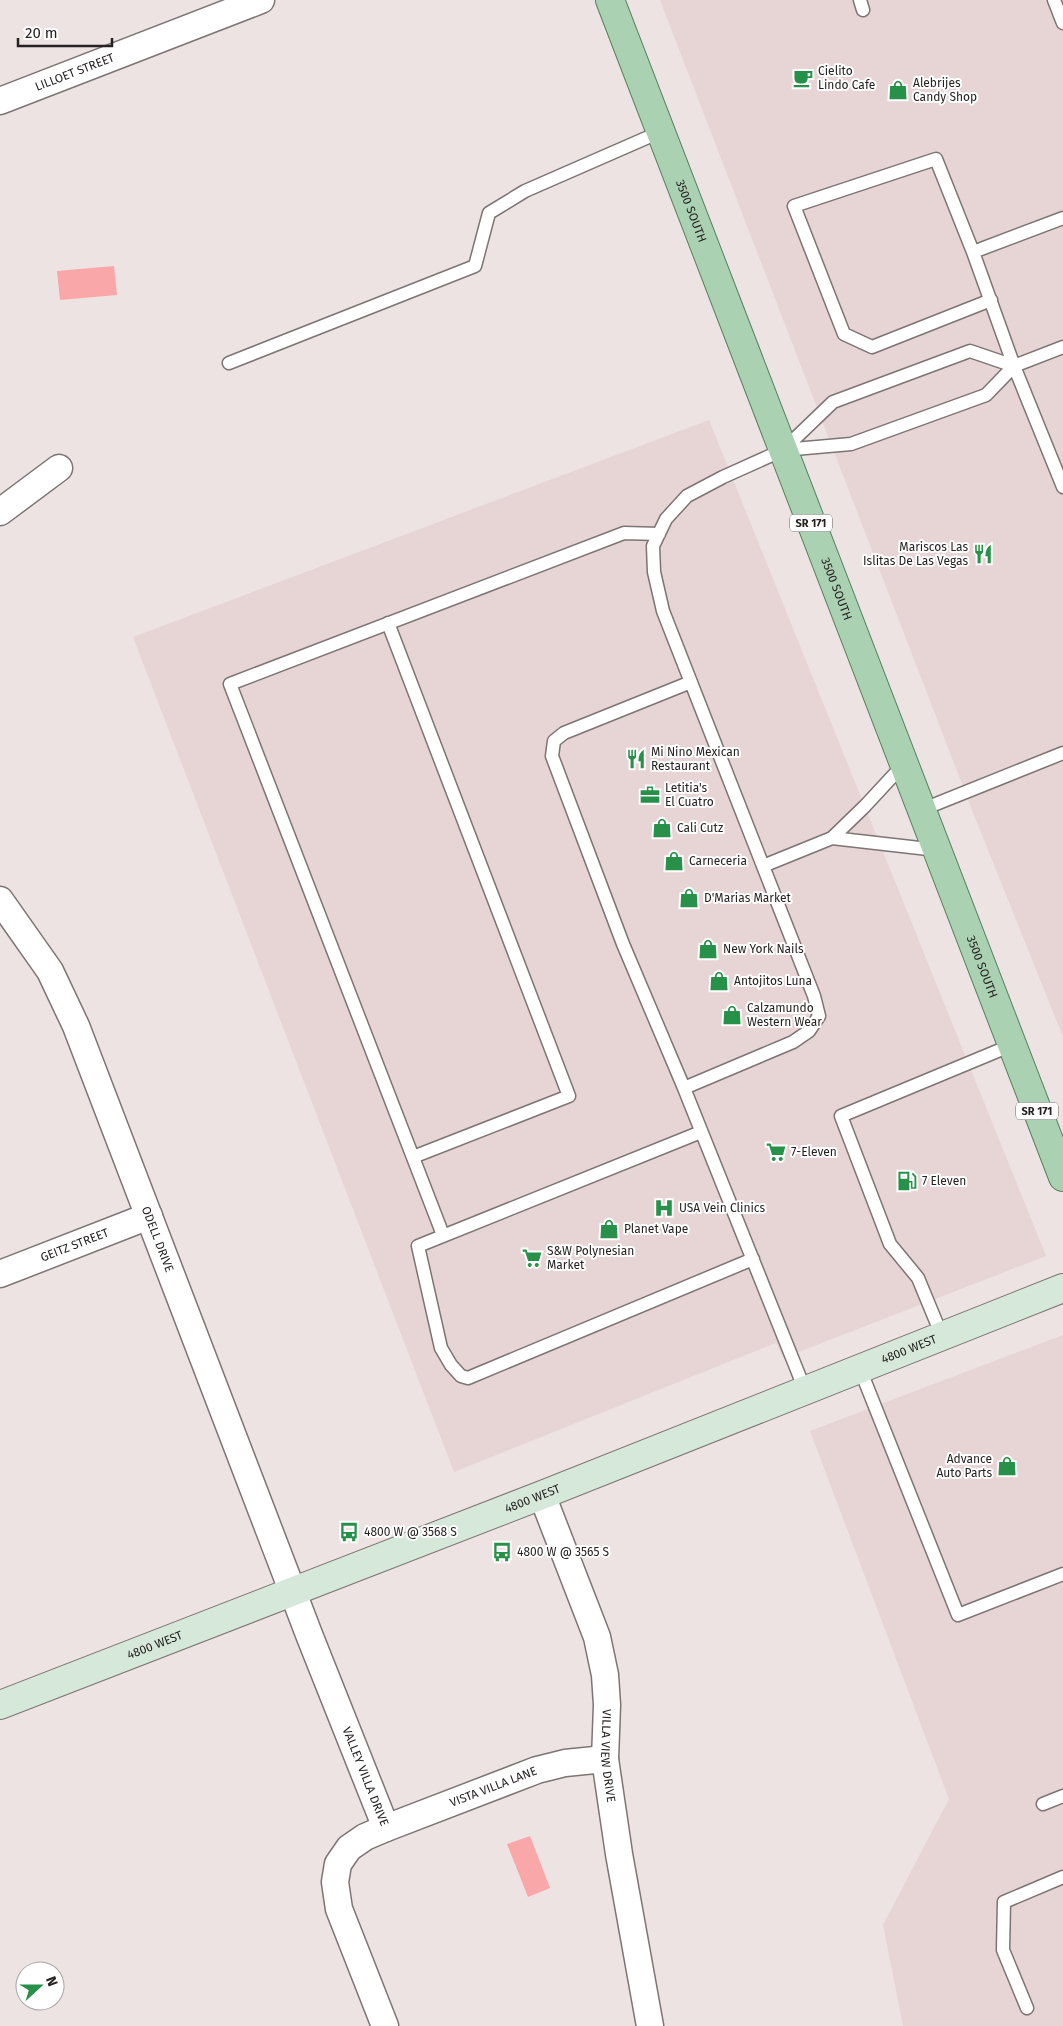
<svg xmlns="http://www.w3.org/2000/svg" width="1063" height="2026" viewBox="0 0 1063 2026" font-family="'Fira Sans',sans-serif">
<rect width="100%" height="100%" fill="#ede3e3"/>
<path fill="#e7d4d4" d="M660,0h403v1037l-91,-227z
M709,420l337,836 -263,102 -7,-15 -322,129 -321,-835z
M1063,1335v691h-160l-20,-101 66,-126 -139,-368z"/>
<path fill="#faa7a9" d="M114,266l3,29 -57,5 -3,-29z
M530,1836l20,52 -22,9 -21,-53z"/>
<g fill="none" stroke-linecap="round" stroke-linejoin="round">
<defs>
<path id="service" d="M860,0l3,10
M1054,0l9,23
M1063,218l-90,34 41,114 49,121
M973,252l-37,-93 -142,47 50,128 28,13 119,-47
M229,363l246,-97 14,-53 36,-22 135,-59
M783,450l50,-48 137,-51 44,15
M388,623l181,473 -156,61
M904,764l-39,42 -33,32 105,12
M921,810l142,-57
M763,866l69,-28
M684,1088l-61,-144 -71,-188 2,-15 10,-8 127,-51
M701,1132l-283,114 23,102 10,17 10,11 7,2 285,-119
M443,1235l-213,-551 394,-151 35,1
M942,1336l-24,-58 -28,-34 -49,-128 171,-71
M860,1369l98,246 105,-41
M805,1390l-121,-302 109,-46 16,-11 10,-15 -5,-20 -151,-385 -9,-39 -1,-26 13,-27 21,-23 36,-19 60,-27 68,-6 135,-49 28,-29 49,-19
M1043,1804l20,-8
M1027,2008l-24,-58 1,-48 59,-25"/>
<g id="minor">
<path id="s1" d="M0,101l261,-101"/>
<path d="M0,512l59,-44"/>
<path id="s2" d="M0,900l50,71 26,55 234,611 76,191 -21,9 -16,11 -11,16 -3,18 4,27 46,117"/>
<path id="s3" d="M0,1274l149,-58"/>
<path id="s4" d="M542,1495l55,142 8,38 2,30 -2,54 14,95 31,172"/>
<path id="s5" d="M386,1828l151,-58 28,-7 40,-4"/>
</g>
<g id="secondary">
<path id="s6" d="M0,1705l542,-210 521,-207"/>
</g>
<g id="primary">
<path id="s7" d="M610,0l453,1177"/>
</g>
</defs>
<use href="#service" stroke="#7d7474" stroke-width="15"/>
<use href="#minor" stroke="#7d7474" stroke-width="29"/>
<use href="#secondary" stroke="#7d7474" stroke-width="30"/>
<use href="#primary" stroke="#57805e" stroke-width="30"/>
<use href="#service" stroke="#fff" stroke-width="12"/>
<use href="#minor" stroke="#fff" stroke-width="26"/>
<use href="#secondary" stroke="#d5e8d9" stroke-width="28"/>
<use href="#primary" stroke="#aad1b2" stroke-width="28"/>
</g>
<defs>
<symbol id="cafe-bare" viewBox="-9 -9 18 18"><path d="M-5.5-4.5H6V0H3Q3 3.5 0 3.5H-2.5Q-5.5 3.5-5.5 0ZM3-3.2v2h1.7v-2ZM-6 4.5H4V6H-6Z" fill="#279149" stroke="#fff" stroke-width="2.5" paint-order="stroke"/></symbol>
<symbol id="shop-bare" viewBox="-9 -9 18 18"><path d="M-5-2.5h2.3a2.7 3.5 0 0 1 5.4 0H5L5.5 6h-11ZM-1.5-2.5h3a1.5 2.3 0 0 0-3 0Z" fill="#279149" stroke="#fff" stroke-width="2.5" paint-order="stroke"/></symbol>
<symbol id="restaurant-bare" viewBox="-9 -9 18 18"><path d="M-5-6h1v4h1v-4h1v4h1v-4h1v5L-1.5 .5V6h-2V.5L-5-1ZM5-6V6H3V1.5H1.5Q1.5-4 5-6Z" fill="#279149" stroke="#fff" stroke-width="2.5" paint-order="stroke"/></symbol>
<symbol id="office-bare" viewBox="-9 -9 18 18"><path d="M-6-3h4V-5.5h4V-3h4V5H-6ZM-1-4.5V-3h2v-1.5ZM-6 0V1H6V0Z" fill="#279149" stroke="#fff" stroke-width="2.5" paint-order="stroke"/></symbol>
<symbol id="supermarket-bare" viewBox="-9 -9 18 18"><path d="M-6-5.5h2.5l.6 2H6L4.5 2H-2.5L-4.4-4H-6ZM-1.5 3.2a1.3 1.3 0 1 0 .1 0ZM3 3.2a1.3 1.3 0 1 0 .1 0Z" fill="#279149" stroke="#fff" stroke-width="2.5" paint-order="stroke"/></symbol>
<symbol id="fuel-bare" viewBox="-9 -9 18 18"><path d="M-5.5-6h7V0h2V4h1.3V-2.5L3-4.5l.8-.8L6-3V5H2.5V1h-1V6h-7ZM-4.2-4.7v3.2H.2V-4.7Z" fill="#279149" stroke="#fff" stroke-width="2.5" paint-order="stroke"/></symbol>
<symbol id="hospital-bare" viewBox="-9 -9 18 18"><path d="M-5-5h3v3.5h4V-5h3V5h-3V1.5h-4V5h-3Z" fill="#279149" stroke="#fff" stroke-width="2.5" paint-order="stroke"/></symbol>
<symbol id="bus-bare" viewBox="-9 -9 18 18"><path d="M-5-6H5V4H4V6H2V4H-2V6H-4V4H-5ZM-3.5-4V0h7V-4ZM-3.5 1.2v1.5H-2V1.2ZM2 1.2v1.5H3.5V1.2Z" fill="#279149" stroke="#fff" stroke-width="2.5" paint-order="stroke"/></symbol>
</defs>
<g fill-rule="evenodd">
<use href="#cafe-bare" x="789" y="64" width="28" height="28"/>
<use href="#shop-bare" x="884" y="76" width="28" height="28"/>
<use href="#restaurant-bare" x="969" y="540" width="28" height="28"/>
<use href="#restaurant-bare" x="622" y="745" width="28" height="28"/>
<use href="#office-bare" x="636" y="781" width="28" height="28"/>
<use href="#shop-bare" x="648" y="814" width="28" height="28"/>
<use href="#shop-bare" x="660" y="847" width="28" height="28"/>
<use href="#shop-bare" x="675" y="884" width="28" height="28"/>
<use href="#shop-bare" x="694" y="935" width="28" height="28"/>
<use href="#shop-bare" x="705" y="967" width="28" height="28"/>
<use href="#shop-bare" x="718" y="1001" width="28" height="28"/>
<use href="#supermarket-bare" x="762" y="1138" width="28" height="28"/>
<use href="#fuel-bare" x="893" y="1167" width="28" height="28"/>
<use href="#hospital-bare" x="650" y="1194" width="28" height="28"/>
<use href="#shop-bare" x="595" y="1215" width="28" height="28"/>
<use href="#supermarket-bare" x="518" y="1244" width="28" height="28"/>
<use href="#shop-bare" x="993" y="1452" width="28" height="28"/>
<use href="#bus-bare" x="335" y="1518" width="28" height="28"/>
<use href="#bus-bare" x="488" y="1538" width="28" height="28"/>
</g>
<g text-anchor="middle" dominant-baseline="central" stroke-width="4" stroke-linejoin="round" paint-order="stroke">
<g fill="#fff" stroke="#676464" stroke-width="1">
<rect x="790" y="514.5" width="42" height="17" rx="4"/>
<rect x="1016" y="1102.5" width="42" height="17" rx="4"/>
</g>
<g font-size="11" font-weight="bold" fill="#262222">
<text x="811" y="523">SR 171</text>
<text x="1037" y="1111">SR 171</text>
</g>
<g font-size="12" fill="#262222" stroke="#fff" text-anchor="start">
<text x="818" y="71">Cielito<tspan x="818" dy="14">Lindo Cafe</tspan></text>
<text x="913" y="83">Alebrijes<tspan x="913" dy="14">Candy Shop</tspan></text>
<text x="968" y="547" text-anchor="end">Mariscos Las<tspan x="968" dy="14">Islitas De Las Vegas</tspan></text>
<text x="651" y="752">Mi Nino Mexican<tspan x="651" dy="14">Restaurant</tspan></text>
<text x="665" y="788">Letitia's<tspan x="665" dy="14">El Cuatro</tspan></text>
<text x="677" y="828">Cali Cutz</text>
<text x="689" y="861">Carneceria</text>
<text x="704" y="898">D'Marias Market</text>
<text x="723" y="949">New York Nails</text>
<text x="734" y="981">Antojitos Luna</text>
<text x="747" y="1008">Calzamundo<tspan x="747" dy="14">Western Wear</tspan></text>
<text x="791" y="1152">7-Eleven</text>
<text x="922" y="1181">7 Eleven</text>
<text x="679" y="1208">USA Vein Clinics</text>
<text x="624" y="1229">Planet Vape</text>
<text x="547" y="1251">S&amp;W Polynesian<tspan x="547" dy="14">Market</tspan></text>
<text x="992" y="1459" text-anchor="end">Advance<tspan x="992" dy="14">Auto Parts</tspan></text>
<text x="364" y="1532">4800 W @ 3568 S</text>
<text x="517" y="1552">4800 W @ 3565 S</text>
</g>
<g font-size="12" fill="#262222" stroke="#fff">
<text stroke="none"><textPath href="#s1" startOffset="80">LILLOET STREET</textPath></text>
<text stroke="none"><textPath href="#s7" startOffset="226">3500 SOUTH</textPath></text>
<text stroke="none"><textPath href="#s7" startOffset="631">3500 SOUTH</textPath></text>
<text stroke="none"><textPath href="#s7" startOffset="1036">3500 SOUTH</textPath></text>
<text stroke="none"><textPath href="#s2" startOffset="376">ODELL DRIVE</textPath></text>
<text stroke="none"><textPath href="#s3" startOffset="80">GEITZ STREET</textPath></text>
<text stroke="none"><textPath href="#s6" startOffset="976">4800 WEST</textPath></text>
<text stroke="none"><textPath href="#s6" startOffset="571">4800 WEST</textPath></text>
<text stroke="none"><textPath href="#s6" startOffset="166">4800 WEST</textPath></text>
<text stroke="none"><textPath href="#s4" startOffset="272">VILLA VIEW DRIVE</textPath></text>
<text stroke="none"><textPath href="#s2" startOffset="952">VALLEY VILLA DRIVE</textPath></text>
<text stroke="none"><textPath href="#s5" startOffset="115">VISTA VILLA LANE</textPath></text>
</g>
</g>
<g transform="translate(40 1986) rotate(69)"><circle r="24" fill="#ffffff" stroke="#a8a7a7"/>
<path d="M0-4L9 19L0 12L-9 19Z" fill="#279149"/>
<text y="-8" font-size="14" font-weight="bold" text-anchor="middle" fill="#262222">N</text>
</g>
<path d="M18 38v8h94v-8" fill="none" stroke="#262222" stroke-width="2.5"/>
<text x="25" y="38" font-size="15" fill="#262222" stroke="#ffffff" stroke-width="4" paint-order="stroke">20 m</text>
</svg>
